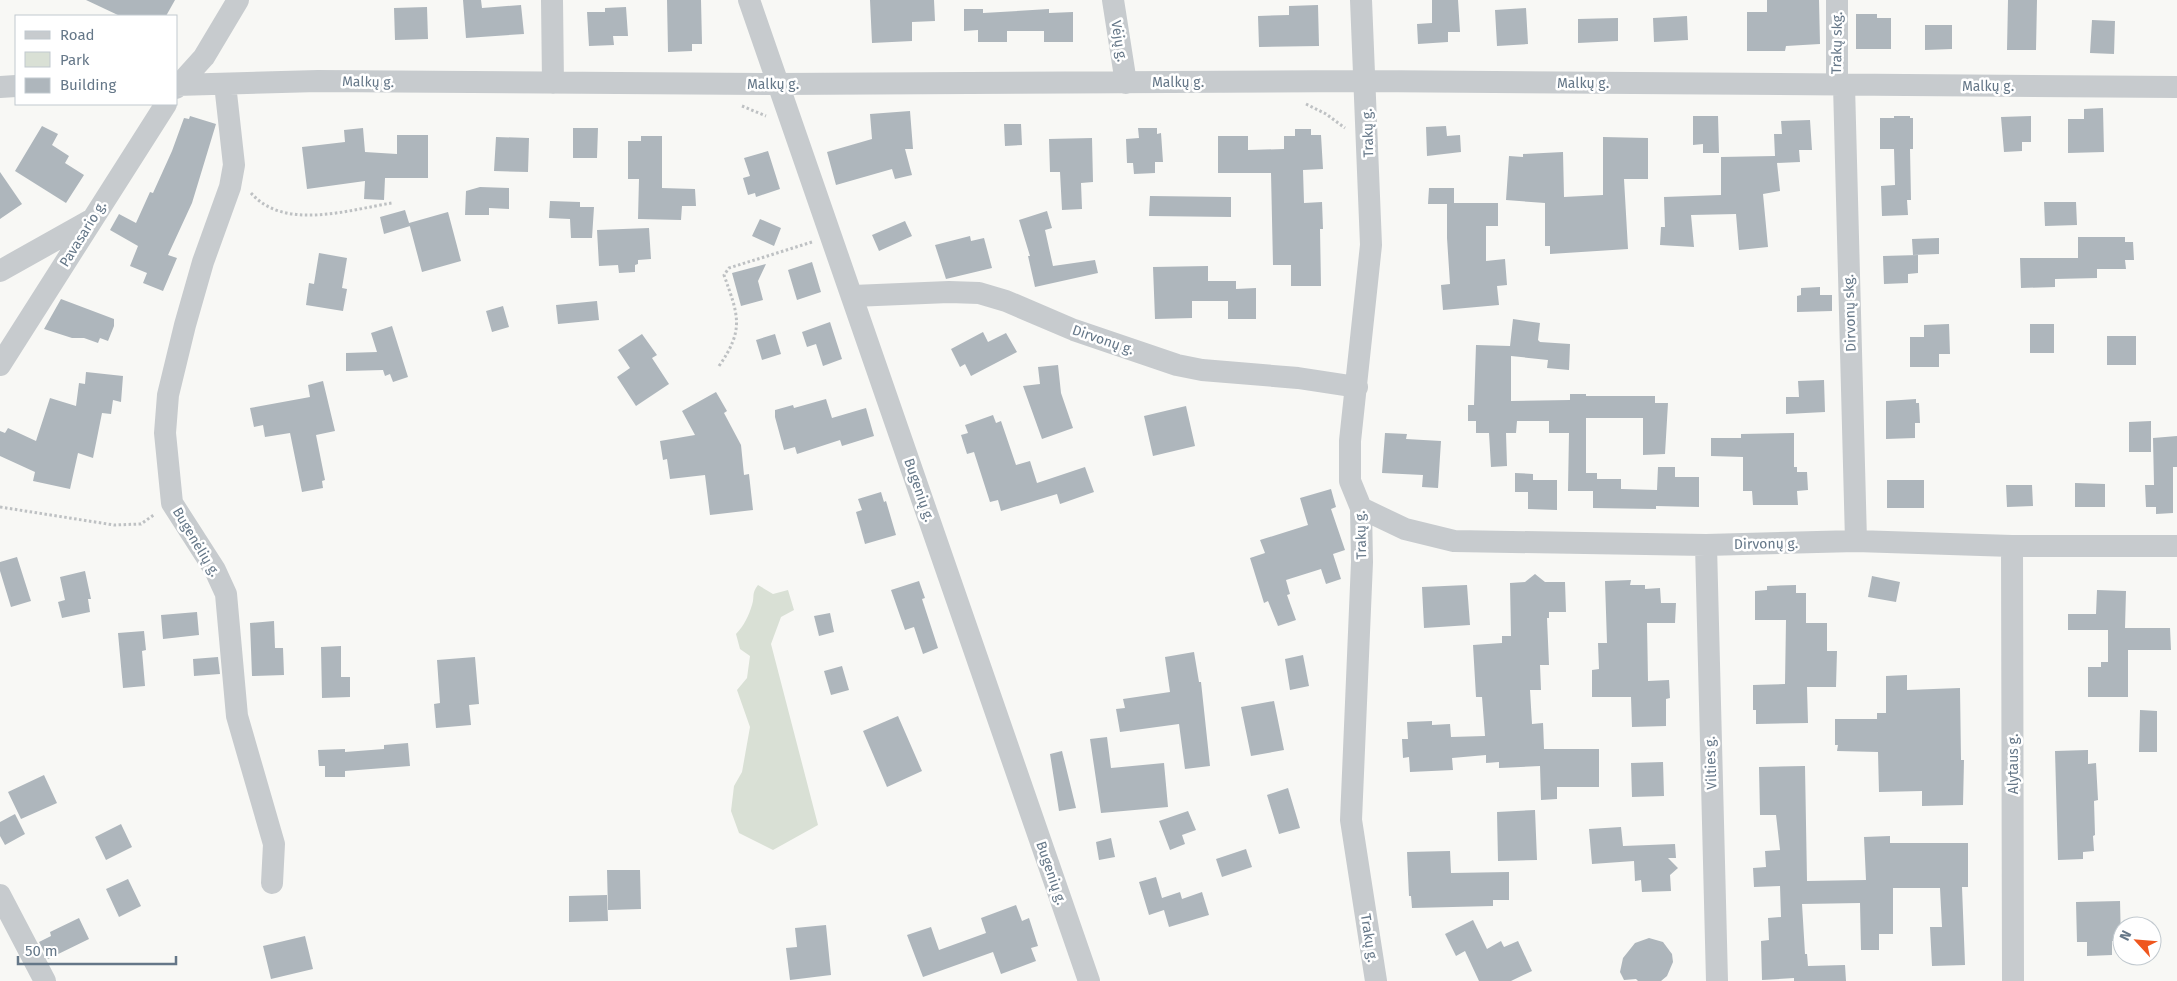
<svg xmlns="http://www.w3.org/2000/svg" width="2177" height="981" viewBox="0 0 2177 981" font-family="'Fira Sans',sans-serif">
<rect width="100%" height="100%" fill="#f8f8f5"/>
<path fill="#d9e0d5" d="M758,585l15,9 15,-4 6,20 -13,7 -10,27 47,181 -45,25 -34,-17 -8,-22 3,-25 8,-14 8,-45 -13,-37 10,-12 3,-22 -10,-7 -4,-15c8,-8 13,-19 16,-29 3,-9 -1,-11 6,-20z"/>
<path fill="#aeb6bc" d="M86,0h89l-9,16h-46z
M463,0h18l1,8 39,-3 3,29 -58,4z
M667,0h34l1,44h-10v7l-24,1z
M870,0h64l1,21 -23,1v19l-40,2z
M1432,0h26l2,32h-12v10l-30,2 -1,-20 15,-1z
M1767,0h52l1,44 -34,2 -1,5h-38v-39h20z
M2008,0h29l-1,50h-29z
M1318,5l1,41 -60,1 -1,-31 31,-1v-9z
M427,7l1,32 -33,1 -1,-32z
M626,7l2,29h-15l1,9 -25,1 -2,-34h18v-4z
M1526,8l2,36 -31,2 -2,-36z
M964,9h19v4l66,-4v4l24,-1v30h-29v-11h-37v11h-29v-12l-14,1z
M1856,14h21v4h14v31h-35z
M1687,16l1,24 -34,2 -1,-24z
M1618,18v23l-40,2v-24z
M2092,20l23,1 -1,33 -24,-1z
M1925,25h27v24l-27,1z
M2103,108l1,44 -36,1v-34h16v-10z
M910,111l3,38h-8l7,26 -17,4 -3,-10 -56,16 -9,-33 45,-13 -2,-25z
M190,116l26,8 -24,79 -24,52 9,3 -14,33 -20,-8 4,-10 -17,-7 8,-20 -28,-16 9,-16 17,9 14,-31 3,1 19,-42 12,-33 5,1z
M1693,116h25l1,37h-16v-9l-10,1z
M1894,116h16v2h3v31h-3l1,51h-4l1,15 -26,1 -1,-30 14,-1 -1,-36h-14v-31h14z
M2031,116v26h-9v9l-18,1 -3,-35z
M1810,120l2,30h-13l1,12 -23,1 3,28 -17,3 5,53 -29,3 -3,-36 -45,1 3,32 -34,-2 1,-18h4l-1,-30 57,-2v-38l54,-1 -1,-22h8l-1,-13z
M1004,124h17l1,21 -17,1z
M42,126l16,8 -6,11 17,11 -4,7 19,12 -18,28 -51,-32z
M1446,126l1,10 13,-1 1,17 -34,4 -1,-29z
M363,128l2,24 32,2v-19h31v43h-43l-1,22 -20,-1 1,-18 -58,8 -5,-42 43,-5 -1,-12z
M573,128h25l-1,30h-24z
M1138,128h19v6l4,-1 2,29h-8v11l-21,1 -1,-11h-6l-1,-24 13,-1z
M1295,129h16v6h10l2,34 -20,1 1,33 18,-1 1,27h-3l1,57h-30v-21h-18l-2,-92h-53v-37h30v14l36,-1v-13h11z
M641,136h21v52l33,1 1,17h-14l-1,14 -43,-1 1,-40h-11v-38h13z
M496,137l33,1 -1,34 -34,-1z
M1603,137l45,1v41h-24l4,70 -78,5v-8h-5v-43l-39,-3 3,-44 14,1v-3l40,-2 1,45 39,-2z
M1092,138l1,44 -12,1 1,26 -20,1 -2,-38h-10l-1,-33z
M768,151l12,38 -24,8 -1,-4 -7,2 -5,-17 7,-2 -6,-18z
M0,172l22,32 -22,15z
M480,187l29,1v21l-20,-1v7h-24l1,-24z
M1429,188h25v15h44v23h-12v35l19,-2 2,26 -10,1 2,19 -56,5 -2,-25 9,-1 -3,-46v-34h-19z
M1150,196l81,1v20l-82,-1z
M550,201l30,1v5h14l-2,31h-21l-1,-19 -21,-1z
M2044,202h32l1,23 -32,1z
M405,210l5,16 -26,8 -4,-17z
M1047,211l5,17 -7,2 8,36 42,-6 3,13 -63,14 -7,-31h2l-11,-36z
M448,212l13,49 -39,11 -13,-49z
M760,219l21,9 -7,18 -22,-10z
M905,221l7,15 -33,15 -7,-16z
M649,228l2,31 -13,1v4l-3,1v7l-16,1 -1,-8 -19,1 -2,-36z
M970,236l1,5 13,-3 8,30 -46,11 -11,-34z
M2078,237h47v5h8l1,18h-9l1,9h-29v9l-42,1v8l-34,1 -1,-30h58z
M1939,238v16l-26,1 -1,-16z
M319,253l28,5 -5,30 5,1 -4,22 -37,-6 3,-22 5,1z
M1918,255v18l-10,1v9l-24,1 -1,-28z
M812,262l9,30 -24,8 -9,-30z
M766,264l-8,17 5,19 -22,6 -9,-33z
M1208,266v15h28v8l20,-1v31h-28v-18h-36v17l-37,1 -2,-52z
M1820,287v8h12v16l-35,1v-16l4,-1v-7z
M61,299l53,20v7l-6,15 -8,-3 -2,5 -14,-5h-12l-28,-9z
M597,301l2,19 -41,4 -2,-19z
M503,306l6,21 -17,5 -6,-21z
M1513,319l27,4 -2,17 2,2 30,2 -1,26 -22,-2 1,-8 -37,-4v45l59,-1v-6h16v2h69v7h13l-3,51 -22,1v-37h-57v55h11v6h24v10l36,1 1,-23h17v10h24v30l-43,-1v3l-63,-1v-17h-25l1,-58h-20v-12h-32l-1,12h-10l1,33 -16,1 -2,-34h-13v-12h-8v-16h6l2,-60 34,1z
M830,322l12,37 -19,7 -7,-22 -9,3 -5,-15z
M1949,324l1,30h-11v13h-29v-30h14v-12z
M2030,324h24v29h-24z
M392,326l16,51 -15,5 -3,-8 -5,2 -2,-6 -37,1v-18l31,-1 -6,-19z
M983,332l5,10 18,-9 11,19 -46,24 -6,-12 -5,3 -9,-18z
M642,334l15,21 -5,3 17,26 -33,22 -19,-29 13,-9 -12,-18z
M775,334l6,20 -19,6 -6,-20z
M2107,336h29v29h-29z
M1058,365l3,28 12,35 -31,11 -19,-53 17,-2 -2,-17z
M86,372l37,4 -2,26 -8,-2 -2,14 -9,-1 -9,45 -15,-5 -8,36 -37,-8 2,-9 -35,-16v-25l5,2 3,-5 28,13 14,-43 26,8 3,-23 6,1z
M1824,380l1,32 -39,2v-17h13l-1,-16z
M323,381l12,50 -19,4 9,45 -3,1 1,7 -21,4 -12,-59 -25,4 -2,-12 -9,2 -4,-19 60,-11 -2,-12z
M716,392l11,19 -3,2 17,32 3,30 5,-1 4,36 -43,5 -5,-40 -35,4 -3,-20 -4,1 -3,-19 35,-6 -13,-24z
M826,399l6,19 34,-10 8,28 -32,10 -2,-6 -43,14 -2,-7 -11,3 -9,-33v-7l18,-5 1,3z
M1916,399v4h3l1,20h-5v15l-29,1v-38z
M1186,406l9,40 -42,10 -9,-40z
M993,415l3,8 5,-2 15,44 14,-4 7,22 48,-16 9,25 -34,12 -3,-10 -56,17 -3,-11 -8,2 -16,-50 -7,2 -6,-19 7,-2 -3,-8z
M2151,421v31h-22v-30z
M1385,433l22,1 -1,5 35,2 -3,47 -16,-1 1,-12 -41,-2z
M1794,433v34h3v5h10l1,18 -11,1 1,14h-45l-1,-14h-9v-34l-32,-1v-18h30v-4z
M2177,436v31h-4v46l-17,1v-7h-10l-1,-22h9l-1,-47z
M1515,473l18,1v6h24v30l-29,-1v-17h-13z
M1887,480h37v28h-37z
M2075,483l30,1v23h-30z
M2006,485h26l1,21 -26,1z
M1331,489l5,18 -5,2 14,41 -12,4 8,25 -15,5 -5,-15 -35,11 4,14 -3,1 9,25 -18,6 -10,-25 -4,2 -14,-45 15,-5 -5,-13 48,-15 -8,-27z
M881,492l3,10 2,-1 10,34 -31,9 -9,-32 6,-2 -4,-11z
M17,557l14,44 -20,6 -11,-36v-9z
M85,571l6,28h-3l2,13 -28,6 -4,-16 7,-2 -5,-23z
M1535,574l10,8h20l1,30h-17v6h-2l2,47h-9l1,25h-11l2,34 11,-1 1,26h55v38h-42v12l-16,1 -1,-34 -41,2v-6l-13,1v-8l-34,3 1,12 -43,2 -1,-15 -6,1 -1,-19h6l-1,-17 25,-1v4l18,-1 1,13 34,-1 -3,-39h-6l-3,-52 29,-2v-7h9l-1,-53 15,-1z
M1872,576l28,6 -4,20 -28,-5z
M1631,580l-1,5h15v4l15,-1 1,15h15l-1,20h-28l1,58 21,-1 1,18 -4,1v27l-34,1 -1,-30h-39v-27l7,-1 -1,-26h9l-2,-62z
M919,581l6,17 -3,1 16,49 -15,6 -9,-27 -9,3 -14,-40z
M1467,585l3,40 -46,3 -2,-41z
M1796,585v8h10v30h21v28h10l-1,36h-29l1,36 -52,1v-14h-3v-25l32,-1 1,-64h-31v-29l12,-1v-4z
M2097,590l29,1 -1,37h45l1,22h-43v47h-40v-30h13v-5h7v-32h-40v-16h28z
M197,612l2,23 -36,4 -2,-24z
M830,613l4,19 -15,4 -5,-20z
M274,621l1,27h8l1,27 -32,1 -2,-53z
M144,631l2,19 -4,1 3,35 -22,2 -5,-55z
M341,646v31h9v20l-28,1 -1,-51z
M1194,652l5,30h2l9,84 -25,3 -6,-45 -59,8 -4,-23 9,-1 -2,-9 47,-7 -5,-35z
M1303,655l6,31 -19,4 -5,-31z
M218,657l2,17 -26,2 -1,-17z
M475,657l4,47 -10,1 2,20 -35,3 -2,-24 6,-1 -3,-43z
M842,666l7,24 -18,5 -7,-24z
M1907,675v15l53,-2 1,72h3l-1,45 -41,1v-15l-43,1 -1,-40 -41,-1 1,-6h-3v-26h42v-6h9v-37z
M1274,701l10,49 -33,6 -10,-49z
M2140,710l17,1v41h-18z
M898,716l24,55 -35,16 -24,-56z
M1107,737l4,31 53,-5 4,44 -67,6 -11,-74z
M408,743l2,23 -65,5v6h-20v-11h-6l-1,-16 27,-1v3l39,-3v-4z
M2088,750v14l8,-1 2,37 -4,1 1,34 -2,1 1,15 -11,1v7l-25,1 -3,-109z
M1062,751l14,57 -17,3 -9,-57z
M1663,762l1,34 -32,1 -1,-34z
M1805,766l2,115 59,-1 -2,-43 26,-1v7h78v44h-6l3,78 -33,1 -2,-39h12l-2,-39h-47v46h-14v16h-18l-1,-47 -58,1 3,50h2l1,12 37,-1 1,16h-52v-3l-32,2 -1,-39 8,-1 -1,-22 13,-1 -1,-31 -26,1 -1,-19 13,-1 -1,-16 15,-1 -4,-35h-16l-1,-48z
M44,775l13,28 -36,16 -13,-27z
M1288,788l12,40 -21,6 -12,-39z
M1535,810l2,50 -39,1 -1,-49z
M1188,811l8,19 -14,5 3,9 -15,6 -11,-29z
M15,814l10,20 -20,11 -5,-9v-14z
M121,824l11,23 -26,13 -11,-23z
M1621,827l2,19 52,-2 1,14h-8l10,10 -8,7 1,16 -29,1 -1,-12 -6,1 -1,-20 -42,3 -3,-35z
M1111,838l4,19 -16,3 -3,-18z
M1246,849l6,18 -30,10 -6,-18z
M1450,851l1,22 58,-1v28h-16v6l-81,2 -1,-12h-2l-2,-44z
M607,870h33l1,39 -33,1z
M1156,877l6,21 18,-6 2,7 20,-7 7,23 -40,12 -5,-17 -15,5 -10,-33z
M128,879l13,27 -22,11 -13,-28z
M607,895l1,26 -39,1v-26z
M2120,901l1,40h-9v14l-25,1v-14h-10l-1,-40z
M1016,905l6,16 7,-3 9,28 -7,2 5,13 -35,13 -8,-22 -70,25 -16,-42 24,-8 8,23 47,-17 -5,-15z
M79,918l10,21 -41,20 -9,-17 12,-6 -1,-4z
M1473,920l14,29 14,-8 3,6 14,-6 14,30 -21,10h-32l-14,-30 -9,5 -11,-22z
M826,925l5,50 -41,5 -4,-32 11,-1 -2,-19z
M305,936l8,33 -42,10 -8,-33z
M1649,938l14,4 9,12 1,8 -6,14 -6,5h-23l-2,-2 -12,1 -4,-8 3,-14 12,-15z"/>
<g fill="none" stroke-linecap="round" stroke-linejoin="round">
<path stroke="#bec1c3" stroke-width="3" stroke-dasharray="2.5 2.5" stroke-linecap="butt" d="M1306,104l20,10 19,14
M742,106l24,10
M251,193c33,38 97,17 141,10
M719,366c26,-37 19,-51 5,-91l5,-7 83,-26
M0,507l114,18 27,-1 14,-10"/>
<path stroke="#c7cbce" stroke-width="22" d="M552,0l1,83
M749,0l340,981
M1113,0l13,83
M1361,0l10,245 -21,196v40l11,27 1,54 -11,258 25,161
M225,84l9,81 -4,22 -27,75 -18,63 -17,70 -3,38 7,70 43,67 11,24 11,122 37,128 -2,39
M176,85l142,-4 458,3 590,-3 811,6
M1837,85v-85
M1844,85l12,456
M0,87l16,-1
M176,88l28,-31 34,-57
M0,271l89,-50
M853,296l96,-4 30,1 27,8 68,29 103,35 25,5 96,8 59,9
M0,365l166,-261
M1361,508l44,21 49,12 252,4 150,-4 156,5h165
M1706,545l11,436
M2012,546l1,435
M0,895l45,86"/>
</g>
<g text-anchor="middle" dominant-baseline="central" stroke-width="5" stroke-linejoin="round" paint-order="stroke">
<g font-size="14" fill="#657788" stroke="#fff">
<text transform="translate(1119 41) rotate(81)">Vėjų g.</text>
<text transform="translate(1837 43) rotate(-89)">Trakų skg.</text>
<text transform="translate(368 82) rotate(1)">Malkų g.</text>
<text x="1178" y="82">Malkų g.</text>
<text x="1583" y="83">Malkų g.</text>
<text x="773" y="84">Malkų g.</text>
<text x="1988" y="86">Malkų g.</text>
<text transform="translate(1368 133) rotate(-92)">Trakų g.</text>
<text transform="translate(83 234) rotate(-58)">Pavasario g.</text>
<text transform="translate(1850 313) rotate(-92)">Dirvonų skg.</text>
<text transform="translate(1103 340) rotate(19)">Dirvonų g.</text>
<text transform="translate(919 490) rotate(71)">Bugenių g.</text>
<text transform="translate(1361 535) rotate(-92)">Trakų g.</text>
<text transform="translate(196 542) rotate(59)">Bugenėlių g.</text>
<text transform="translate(1766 544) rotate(-1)">Dirvonų g.</text>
<text transform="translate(1711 763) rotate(-92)">Vilties g.</text>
<text transform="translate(2013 764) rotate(-90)">Alytaus g.</text>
<text transform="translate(1051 873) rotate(71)">Bugenių g.</text>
<text transform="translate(1369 938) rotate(81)">Trakų g.</text>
</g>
</g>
<rect x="15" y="15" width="162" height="90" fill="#ffffff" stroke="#c1c9cf"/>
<rect x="25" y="31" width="25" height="8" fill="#c7cbce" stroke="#c1c9cf"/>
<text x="60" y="40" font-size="15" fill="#657788">Road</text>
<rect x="25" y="52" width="25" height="15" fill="#d9e0d5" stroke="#c1c9cf"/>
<text x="60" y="65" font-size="15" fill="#657788">Park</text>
<rect x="25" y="78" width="25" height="15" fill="#aeb6bc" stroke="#c1c9cf"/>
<text x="60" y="90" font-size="15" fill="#657788">Building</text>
<g transform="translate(2137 941) rotate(296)"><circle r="24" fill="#ffffff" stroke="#c1c9cf"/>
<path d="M0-4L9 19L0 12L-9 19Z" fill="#ef561e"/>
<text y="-8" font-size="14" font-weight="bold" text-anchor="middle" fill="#657788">N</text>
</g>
<path d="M18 956v8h158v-8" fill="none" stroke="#657788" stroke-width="2.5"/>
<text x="25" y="956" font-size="15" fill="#657788" stroke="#ffffff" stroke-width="4" paint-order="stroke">50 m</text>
</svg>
